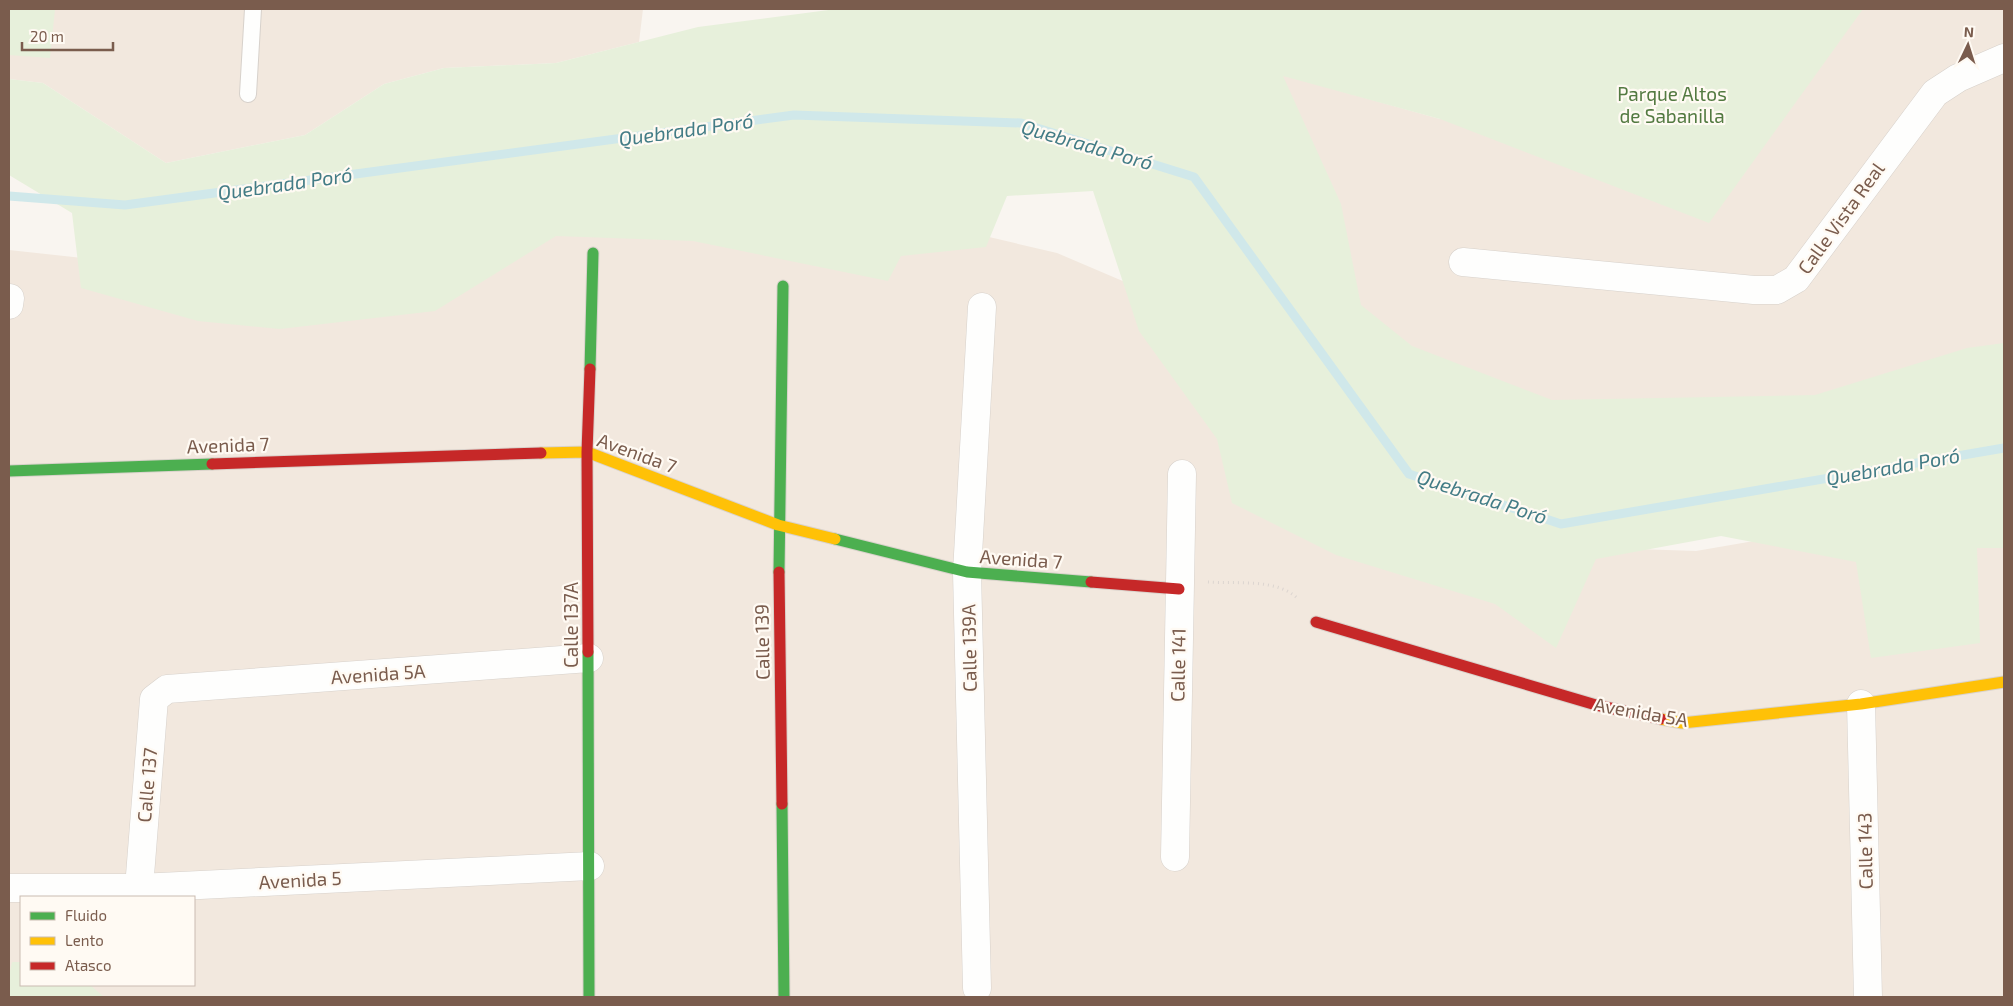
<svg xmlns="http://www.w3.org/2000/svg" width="2013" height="1006" viewBox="0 0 2013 1006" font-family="'Exo 2',sans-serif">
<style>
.residential{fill:#f2e8de;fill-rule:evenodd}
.green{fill:#e7f0db}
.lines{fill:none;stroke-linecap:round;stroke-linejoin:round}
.stream{stroke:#d0e8ea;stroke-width:9}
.lane-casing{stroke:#d7d1cb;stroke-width:18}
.street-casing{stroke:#d7d1cb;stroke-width:29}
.fast-casing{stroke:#d9d2cb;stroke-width:13}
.slow-casing{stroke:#d9d2cb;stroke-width:13}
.jam-casing{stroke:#d9d2cb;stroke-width:13}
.path{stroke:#dcd5d0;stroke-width:3;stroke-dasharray:1 4;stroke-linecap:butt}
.lane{stroke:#fefefd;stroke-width:16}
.street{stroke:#fefefd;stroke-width:28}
.fast{stroke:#4caf50;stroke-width:11}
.slow{stroke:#ffc107;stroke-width:11}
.jam{stroke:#c62828;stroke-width:11}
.labels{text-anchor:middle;stroke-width:4.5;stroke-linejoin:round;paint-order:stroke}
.park-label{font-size:19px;fill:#537a41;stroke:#fffaf3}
.street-label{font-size:19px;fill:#7a5c4d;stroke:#fffaf3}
.water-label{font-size:20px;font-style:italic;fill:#437c86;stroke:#fffaf3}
</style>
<rect width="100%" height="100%" fill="#f9f5f0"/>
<path class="residential" d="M9,9h634l-4,33 -83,21 -112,5 -60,16 -79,51 -139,28 -123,-80 -34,-4z
M1501,9h503v392l-568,18 -151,-179 -2,-165 157,44z
M733,214l179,5 145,34 129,55 332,237 178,6 308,-53v499h-1995v-747l184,20zM21,897h173v88h-173z"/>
<path class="green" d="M9,9h46l-5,49 -41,-3z
M836,9h1027l-154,214 -269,-104 -157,-43 58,128 20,101 51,41 140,54 263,-5 152,-47 37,-5v205h-27l3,95 -109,15 -15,-96 -135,-26 -125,23 -40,89 -61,-44 -159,-49 -104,-52 -15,-64 -78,-108 -46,-140 -86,5 -21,51 -85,9 -13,25 -195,-40 -137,-5 -121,75 -155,18 -82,-8 -117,-33 -9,-75 -63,-38v-96l34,4 123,80 139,-28 79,-51 60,-16 112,-5 142,-36z
M12,962h9v23h69l14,12h-95v-21z"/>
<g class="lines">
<path class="stream" d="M9,196l116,9 669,-90 227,8 173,54 215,297 152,50 443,-76"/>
<defs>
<path id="lane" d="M248,94l5,-85"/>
<path id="street" d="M1463,262l291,28h23l19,-11 139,-186 23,-15 46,-20
M9,305l1,-7
M1861,704l7,293
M1175,857l7,-383
M9,888h130l451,-22
M139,888l15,-189 13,-10 422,-31
M977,988l-10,-416 15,-265"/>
<path id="fast" d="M590,369l3,-116
M9,471l203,-7
M835,539l132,33 124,10
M779,572l4,-286
M588,652l1,345
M782,804l2,193"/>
<path id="slow" d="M541,453l46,-1 191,73 57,14
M1661,719l21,4 179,-19 143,-22"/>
<path id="jam" d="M212,464l329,-11
M779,572l3,232
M1091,582l88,7
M1316,622l280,83 65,14
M588,652l-1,-200 3,-83"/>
</defs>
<use href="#lane" class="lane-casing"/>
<use href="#street" class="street-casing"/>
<use href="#fast" class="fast-casing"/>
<use href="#slow" class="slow-casing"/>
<use href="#jam" class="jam-casing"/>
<path class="path" d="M1208,582c27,2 70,-4 90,17"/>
<use href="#lane" class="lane"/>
<use href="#street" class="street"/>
<use href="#fast" class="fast"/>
<use href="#slow" class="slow"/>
<use href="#jam" class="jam"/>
</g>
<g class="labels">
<g class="park-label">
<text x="1672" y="101">Parque Altos<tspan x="1672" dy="22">de Sabanilla</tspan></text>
</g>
<g class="street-label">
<text transform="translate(1841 218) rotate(-54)" y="7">Calle Vista Real</text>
<text transform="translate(228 445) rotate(-2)" y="7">Avenida 7</text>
<text transform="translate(637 453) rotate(20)" y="7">Avenida 7</text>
<text transform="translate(1021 559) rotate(4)" y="7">Avenida 7</text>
<text transform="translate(571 625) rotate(-90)" y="7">Calle 137A</text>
<text transform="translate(762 642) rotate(-91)" y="7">Calle 139</text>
<text transform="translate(969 648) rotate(-91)" y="7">Calle 139A</text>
<text transform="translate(1178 665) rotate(-89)" y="7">Calle 141</text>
<text transform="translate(378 674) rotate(-4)" y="7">Avenida 5A</text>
<text transform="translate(1641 712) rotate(10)" y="7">Avenida 5A</text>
<text transform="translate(147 785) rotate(-85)" y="7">Calle 137</text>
<text transform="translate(1865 851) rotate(-91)" y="7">Calle 143</text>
<text transform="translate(300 880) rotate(-3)" y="7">Avenida 5</text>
</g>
<g class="water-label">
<text transform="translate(686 130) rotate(-8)" y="7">Quebrada Poró</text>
<text transform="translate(1087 145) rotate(16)" y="7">Quebrada Poró</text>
<text transform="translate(285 184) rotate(-8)" y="7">Quebrada Poró</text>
<text transform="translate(1893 467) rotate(-10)" y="7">Quebrada Poró</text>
<text transform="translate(1482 497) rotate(18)" y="7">Quebrada Poró</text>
</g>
</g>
<rect width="2013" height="1006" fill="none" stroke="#7a5c4d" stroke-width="20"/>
<rect x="20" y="896" width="175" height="90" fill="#fffaf3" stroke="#cabbb1"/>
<rect x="30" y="912" width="25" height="8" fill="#4caf50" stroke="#cabbb1"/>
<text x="65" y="921" font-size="15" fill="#7a5c4d">Fluido</text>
<rect x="30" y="937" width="25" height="8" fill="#ffc107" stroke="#cabbb1"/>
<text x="65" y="946" font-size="15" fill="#7a5c4d">Lento</text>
<rect x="30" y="962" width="25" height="8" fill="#c62828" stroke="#cabbb1"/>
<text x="65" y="971" font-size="15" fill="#7a5c4d">Atasco</text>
<g transform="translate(1968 45) rotate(4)" stroke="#fffaf3" stroke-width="4" paint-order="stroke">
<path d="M0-4L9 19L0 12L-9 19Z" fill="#7a5c4d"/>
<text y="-8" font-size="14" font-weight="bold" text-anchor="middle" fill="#7a5c4d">N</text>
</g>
<path d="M22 42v8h91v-8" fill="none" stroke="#7a5c4d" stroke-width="2.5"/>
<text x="30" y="42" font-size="15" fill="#7a5c4d" stroke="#fffaf3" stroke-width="4" paint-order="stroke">20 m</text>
</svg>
